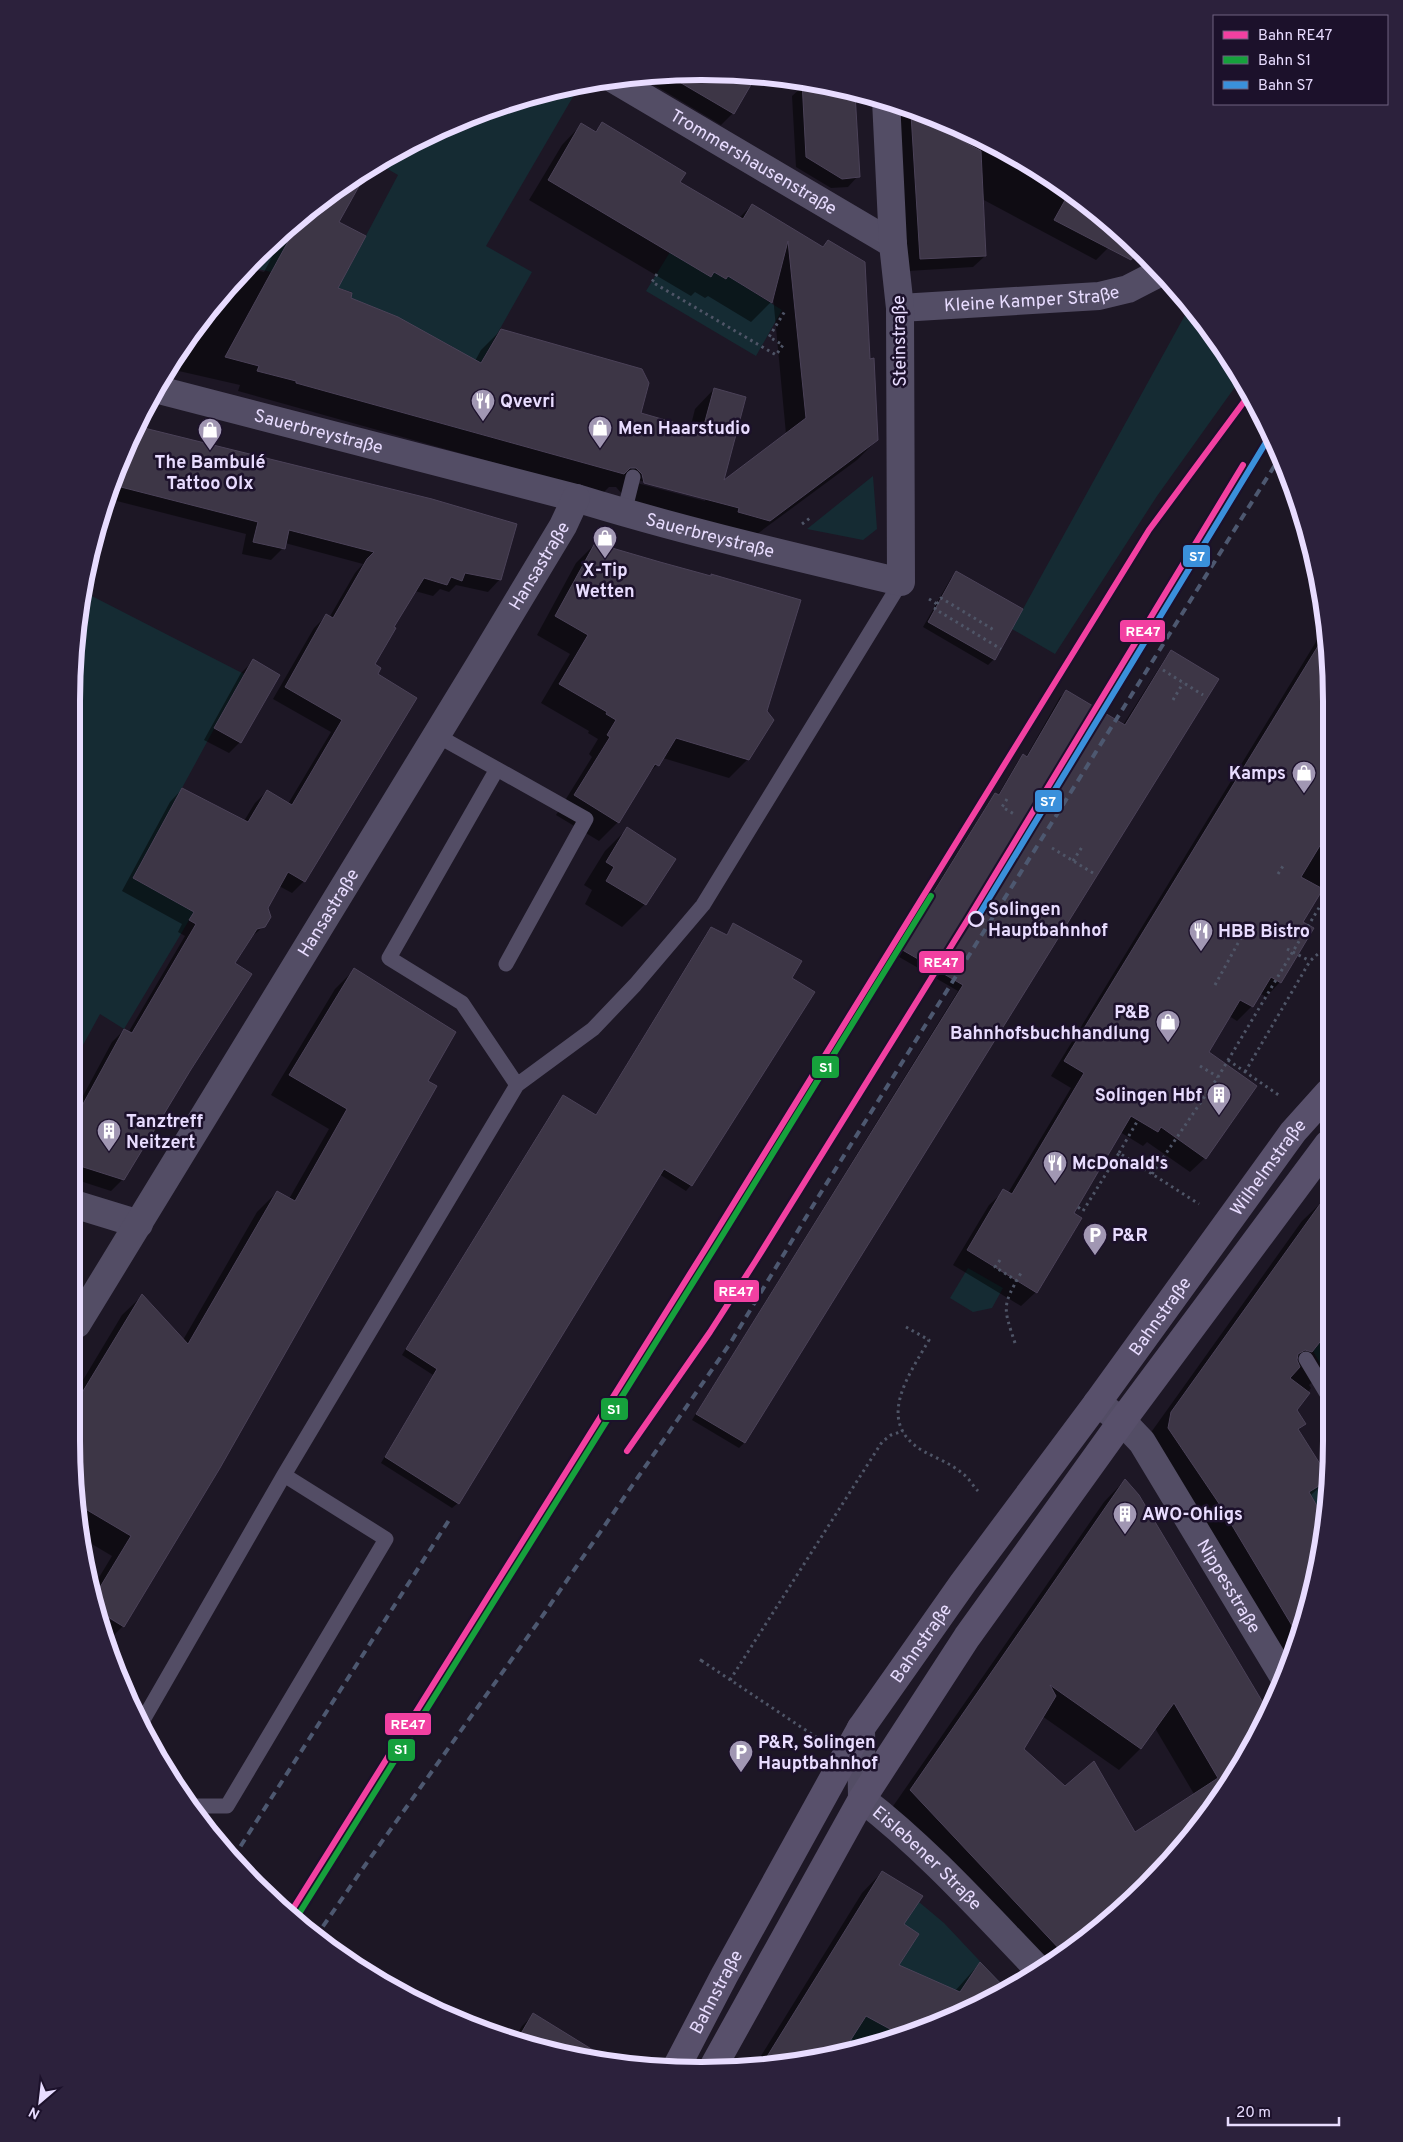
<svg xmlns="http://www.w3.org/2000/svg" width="1403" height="2142" viewBox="0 0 1403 2142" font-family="Overpass,sans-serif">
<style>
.green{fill:#152b33}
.shadow{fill:#0007;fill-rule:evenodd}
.building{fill:#3d3646;stroke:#4b4258;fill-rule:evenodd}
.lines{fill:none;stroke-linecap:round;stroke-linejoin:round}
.path{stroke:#4f5567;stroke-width:3;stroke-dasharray:2.5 4;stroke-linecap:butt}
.lane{stroke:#534d65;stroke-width:15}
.street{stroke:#534d65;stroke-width:28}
.secondary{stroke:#58506b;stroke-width:28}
.rail{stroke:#4d5870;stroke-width:4;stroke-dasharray:8 6;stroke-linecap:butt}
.rail-1-casing{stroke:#1c112b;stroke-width:10}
.rail-2-casing{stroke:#1c112b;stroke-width:10}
.rail-3-casing{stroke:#1c112b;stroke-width:10}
.rail-1{stroke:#f240a1;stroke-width:6}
.rail-2{stroke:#16a13c;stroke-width:6}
.rail-3{stroke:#3a90db;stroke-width:6}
.stop-dot{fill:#1c112b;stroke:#e8dcff;stroke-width:2.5}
.labels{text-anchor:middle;stroke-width:5;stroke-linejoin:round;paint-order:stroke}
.street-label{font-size:18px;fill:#e8dcff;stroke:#1c112b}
.poi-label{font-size:18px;font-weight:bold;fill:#e8dcff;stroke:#1c112b;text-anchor:start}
.stop-label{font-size:18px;font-weight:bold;fill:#e8dcff;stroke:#1c112b;text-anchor:start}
.rim{fill:none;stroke:#e8dcff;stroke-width:6}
.line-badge{stroke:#1c112b;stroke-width:2}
.badge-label{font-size:14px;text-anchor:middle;font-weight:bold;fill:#fff}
</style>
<rect width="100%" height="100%" fill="#1d1725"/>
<path class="green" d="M563,89l11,6 -88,151 46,26 -49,87 -20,71 -12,-4 14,-54 -12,-25 -21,-11 -41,74 -10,-4 22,-86 -23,-10 -31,-4 3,-14 -30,-9 -74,-16 24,-23 11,-4 5,-8 62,34 48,-91 -19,-11 43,-28 116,-43z
M670,252l41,25 3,-5 12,7 2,-3 54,34 -26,46 -110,-65z
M1190,306l12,12 38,62 -83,116 -102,158 -43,-25z
M873,476l4,53 -14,11 -56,-11z
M84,592l160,82 -111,204 61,34 -70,117 -24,-15 -23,42v-437z
M968,1268l35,20 -11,20 -19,4 -23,-14z
M1327,1333v43l-14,-25z
M1327,1481l-1,41 -9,31 -10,-64z
M882,1871l41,25 -4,6 25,21 63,67 -27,16 -115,43 -102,14z"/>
<path class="shadow" d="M660,73l95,3 -22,37 -12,12 -82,-49z
M803,86l55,90 -10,11 -17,1 -35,-21 -4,-71z
M898,103l118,53 101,71 -9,21 -12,12 -114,-61 3,57 -12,11 -65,4z
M603,124l76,59 60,35 13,-13 70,42 6,-6 41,119 8,80 -20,20 -108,80 -125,-37 -2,-9 -6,-7h-7l-6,6 -365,-102 2,-6 -70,-16 57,-83 20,-18 17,4 22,-41 32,-29 48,-30 -28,51 -2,65 13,11 126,62 6,-11 20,-20 138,83 51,16 5,-20 19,-20 7,94 65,-49 -13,-138 -3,7 -19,19 -43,-26 -3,2 -10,-6 -4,4 -162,-96 33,-55 19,-20 13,7zM638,480l67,18v3l-68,-18z
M119,460l381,119 -12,13 -32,-7 -7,7 -9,-3 -7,7 -18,-5 -22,36 -19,38 -70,216 -12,12 -13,-7 -12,22 -3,18 -15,13 -16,25 -44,106 -66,109 -12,12 -34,-11v-73l35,-65 12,-12 4,3 57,-97 -7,-4 4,-8 -60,-33 48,-89 12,-13 62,32 11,-18 12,-12 21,13 43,-72 -58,-33 41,-71 12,-12 3,2 26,-45 8,-9 -78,-21 -2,5 -12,12 -29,-6 4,-20 -137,-35z
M595,544l153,215 -19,19 -66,-20 -18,20 -27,44 -19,19 -43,-26 36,-58 -3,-3 9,-15 -10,-6 1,-2 -48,-28 29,-49 -33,-19 39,-72z
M957,573l37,86 -6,6 -65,-38 28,-49z
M1325,627l5,34 -1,214 -27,47 -22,60 -14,15 -6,-4 -8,13 -15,15 -8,-5 -22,36 48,34 -50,72 -15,14 -43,-30 -4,4 -23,-14 -47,81 -37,79 -15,14 -68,-41 36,-60 15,-14 4,2 63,-105 -20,-12z
M1171,652l46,28 -473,763 -5,5 -47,-28 266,-429 -64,-37 96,-154 6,-6 2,1 20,-34 5,-5 3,1 34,-60 6,-5 57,33 43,-68z
M253,661l-13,81 -11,11 -25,-13 37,-67z
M627,829l47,30 -29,45 -23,23 -37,-23 7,-14 -8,-5 21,-34z
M734,925l56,54 -99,206 -5,6 -27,-17 -201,329 -6,5 -71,-45 52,-88 -31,-20 156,-253 5,-5 32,19 111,-182 5,-6 14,8z
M354,970l72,112 -303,544 -18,18 -8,-32 23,13v-3l-23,-14 -5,-19 20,-33 -32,-19 -3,-14v-133l45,-75 20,-19 41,44 74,-128 20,-20 12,7 40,-70 -58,-34 64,-106z
M1328,1196l-1,197 -8,-17 -10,9 2,3 -15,22 8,14 -7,7 30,49 -17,16 16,27 -41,154 -138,-239 155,-217z
M1125,1480l142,232 -41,78 -50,66 -125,109 -162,-153 215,-310zM1042,1716l77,54 21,-21 15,-21 39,66 -60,39 -69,-46 -43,-38z
M882,1872l20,52 -5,41 58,26 25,-28 26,28 -26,15 -112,42 -18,-10 -8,14 -86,12 106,-171z
M533,2015l74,47 -28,-3 -66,-18 9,-15z"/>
<path class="building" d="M664,73l56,2 36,1 -22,38z
M802,81l53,12 5,84 -18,2 -36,-22z
M911,114l70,37 5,105 -66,3z
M602,122l84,51 -6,9 63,37 9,-15 71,43 5,-7 37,22 5,97 4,-1 4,82 -108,81 -32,-9 1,-4 -95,-25 -2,-9 -6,-6h-6l-6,6 -328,-91v-2l-39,-10 2,-5 -34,-9 77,-141 16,-14 50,-32 -29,52 27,14 -28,52 14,5 -1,5 47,19 83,46 20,-34 141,40 7,14 -8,30 59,17 2,-5h2l10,-37 32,9 -22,83 82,-62 -18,-177 -16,62 -44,-27 -2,3 -12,-7 -3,5 -163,-97 33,-57 15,9z
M1069,193l48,34 21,23 -7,10 -77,-40z
M136,426l296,73 85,25 -16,56 -36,-7 -3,8 -11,-4 -4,8 -23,-7 -30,49 2,1 -21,36 6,4 -3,6 39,24 -112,184 -17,-10 -20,36 3,9 -6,10 -8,2 -22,34 17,11 -62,97 -66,109 -47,-15v-50l47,-86 8,4 64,-109 -7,-4 5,-8 -61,-34 49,-90 66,34 19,-32 25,15 50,-85 -57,-33 41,-73 7,4 34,-59 7,-7 -85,-22 -4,19 -32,-7 5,-20 -145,-37 6,-25z
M595,543l65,19 51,14v-2l90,26 -34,111 7,9 -25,40 -73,-22 -17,28 -4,-2 -36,59 -45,-28 36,-58 -3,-2 9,-15 -10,-6 1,-2 -48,-28 29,-49 -33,-19z
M956,571l67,38 -28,51 -67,-38z
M1326,633l4,28v168l-29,48 22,12 -20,33 11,6 -33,55 -10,-6 -18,30 -13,-7 -31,52 48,34 -51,73 -45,-32 -3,5 -27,-16 -57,97 8,5 -45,75 -70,-43 36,-61 9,5 72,-121 -20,-12z
M1171,650l48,29 -474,764 -49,-29 267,-429 -64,-37 96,-155 4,2 24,-41 4,3 39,-67 59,35z
M253,659l27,16 -39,68 -27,-15z
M627,827l49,32 -30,46 -40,-24 8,-14 -8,-5z
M733,923l69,38 -10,17 23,14 -123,194 -28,-17 -205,335 -74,-47 52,-88 -31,-20 157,-254 33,20 115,-188 16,8z
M354,968l102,64 -28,49 9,5 -217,382 -96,159 -27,-17 -3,-13 37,-61 -54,-32v-103l65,-107 46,50 89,-153 18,10 52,-92 -58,-34z
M1328,1193l-1,140 -15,19 -7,-2 -7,4 -1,6 3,7 -10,11 20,15 -13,17 9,14 -8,5 29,46v6l-18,11 17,30 -29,112 -79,-132 -50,-74 3,-16z
M1125,1479l14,16 129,216 -42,79 -50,66 -112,98 -154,-164zM1050,1685l91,64 33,-46 44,75 -83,54 -41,-71 -29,25 -41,-37 32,-53z
M882,1871l41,25 -19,28 15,10 -20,31 61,27 20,-30 27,28 -27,16 -79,29 -35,-19 -23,36 -80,11z
M533,2013l73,45 -2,3 -25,-2 -63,-17z"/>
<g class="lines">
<path class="path" d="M543,92l3,1 1,-2
M657,274l-5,8 124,73 7,-10 -14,-8 16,-26
M802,524l8,-6
M929,599l8,5 -2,5 66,40
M937,604l4,-6 53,32
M1163,670l40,25
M1173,700l10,-17
M1007,799l-5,8 12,7
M1052,848l41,25
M1073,861l9,-14
M1278,874l5,-8
M1329,876l-6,-4 6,-11
M1287,949l23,12
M1215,985l33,-60 -7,-3
M1228,1060l52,36
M1200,1066l18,11
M1245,1072l65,-111 19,-17
M1119,1153l19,-33
M1152,1174l66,-97 111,-186
M1078,1207l5,4 36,-58 80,51
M1000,1260l-5,7 22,14
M906,1327l23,13c-20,35 -55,82 -6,111 13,7 29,13 40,23 6,4 10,12 15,17
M1015,1343c-12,-36 -13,-37 6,-70
M702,1661l-3,-2 120,80
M730,1680l152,-238 9,-7 12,-4"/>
<path class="lane" d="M624,513l9,-36
M436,735l61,34 -108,189 73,45 55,82
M497,769l89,50 -80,145
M1306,1359l21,35
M143,1720l141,-245 233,-390 76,-56 42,-44 68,-80 198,-323
M190,1806h37l159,-267 -102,-64"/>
<g class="street">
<path id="s1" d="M615,80l278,164"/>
<path id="s2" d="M900,308l199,-12 29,-7 31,-16"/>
<path id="s3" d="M155,389l421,109c107,33 216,58 325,84l-1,-274 -7,-64 -7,-144"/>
<path d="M77,1205l62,19"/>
<path id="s4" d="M77,1324l403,-660 83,-138 13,-28"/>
<path id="s5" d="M1097,1403l25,18 20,21 143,237"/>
<path id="s6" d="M861,1728l1,71c65,50 121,113 178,172"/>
</g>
<g class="secondary">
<path id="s7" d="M676,2068l48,-92 137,-248 102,-145 134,-180 196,-271 35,-39"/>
<path d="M712,2069l150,-270 105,-162 155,-216 206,-277"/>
</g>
<path class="rail" d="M233,1858l218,-341
M315,1938l46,-67 178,-250 192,-279 89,-148 460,-737"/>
<defs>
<path id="rail-1" d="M627,1451l83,-119 45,-70 213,-343 275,-454
M289,1915l419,-670 441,-715 100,-135"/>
<path id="rail-2" d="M295,1920l419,-671 217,-353"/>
<path id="rail-3" d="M974,923l297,-489"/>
</defs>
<use href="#rail-1" class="rail-1-casing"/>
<use href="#rail-2" class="rail-2-casing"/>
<use href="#rail-3" class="rail-3-casing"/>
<use href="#rail-1" class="rail-1"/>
<use href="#rail-2" class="rail-2"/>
<use href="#rail-3" class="rail-3"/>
</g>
<defs>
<symbol id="restaurant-pin" viewBox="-11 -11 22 30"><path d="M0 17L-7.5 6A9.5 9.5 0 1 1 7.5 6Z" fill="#a197b3" stroke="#1c112b"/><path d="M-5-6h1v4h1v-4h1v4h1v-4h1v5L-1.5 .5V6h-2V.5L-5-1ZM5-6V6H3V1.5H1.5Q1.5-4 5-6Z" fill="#fff"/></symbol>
<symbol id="shop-pin" viewBox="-11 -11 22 30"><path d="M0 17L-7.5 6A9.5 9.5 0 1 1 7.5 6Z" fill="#a197b3" stroke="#1c112b"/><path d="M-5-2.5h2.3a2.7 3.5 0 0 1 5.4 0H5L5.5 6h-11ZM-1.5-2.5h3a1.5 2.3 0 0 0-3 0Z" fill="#fff"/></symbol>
<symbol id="building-pin" viewBox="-11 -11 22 30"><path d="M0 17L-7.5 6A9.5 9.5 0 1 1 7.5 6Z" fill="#a197b3" stroke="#1c112b"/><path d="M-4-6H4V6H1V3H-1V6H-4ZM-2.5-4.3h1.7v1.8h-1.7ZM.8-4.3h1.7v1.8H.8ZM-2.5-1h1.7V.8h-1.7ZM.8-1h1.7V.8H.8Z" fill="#fff"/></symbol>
<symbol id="parking-pin" viewBox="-11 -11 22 30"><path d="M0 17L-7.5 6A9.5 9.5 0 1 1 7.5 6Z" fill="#a197b3" stroke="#1c112b"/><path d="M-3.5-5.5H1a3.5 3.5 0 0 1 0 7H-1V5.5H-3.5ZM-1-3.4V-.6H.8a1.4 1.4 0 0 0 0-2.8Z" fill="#fff"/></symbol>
</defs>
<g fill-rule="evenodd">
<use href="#restaurant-pin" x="469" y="387" width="28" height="38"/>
<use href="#shop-pin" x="586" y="414" width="28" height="38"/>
<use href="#shop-pin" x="196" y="416" width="28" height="38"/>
<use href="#shop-pin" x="591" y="524" width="28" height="38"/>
<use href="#shop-pin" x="1290" y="759" width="28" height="38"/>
<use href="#restaurant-pin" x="1187" y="917" width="28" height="38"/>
<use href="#shop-pin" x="1154" y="1008" width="28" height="38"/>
<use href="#building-pin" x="1205" y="1081" width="28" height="38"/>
<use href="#building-pin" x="95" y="1117" width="28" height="38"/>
<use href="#restaurant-pin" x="1041" y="1149" width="28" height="38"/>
<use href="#parking-pin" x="1081" y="1221" width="28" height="38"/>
<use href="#building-pin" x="1111" y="1500" width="28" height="38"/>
<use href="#parking-pin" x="727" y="1738" width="28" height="38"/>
</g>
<circle class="stop-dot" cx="976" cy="919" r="7"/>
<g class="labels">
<g class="street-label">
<text dy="6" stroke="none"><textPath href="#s1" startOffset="161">Trommershausenstraße</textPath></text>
<text dy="6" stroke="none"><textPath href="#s2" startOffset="132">Kleine Kamper Straße</textPath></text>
<text transform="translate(899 341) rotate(-91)" y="6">Steinstraße</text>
<text dy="6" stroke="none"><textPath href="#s3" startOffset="169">Sauerbreystraße</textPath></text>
<text dy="6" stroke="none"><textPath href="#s3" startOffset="574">Sauerbreystraße</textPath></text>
<text dy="6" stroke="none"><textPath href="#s4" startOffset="888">Hansastraße</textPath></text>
<text dy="6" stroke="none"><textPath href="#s4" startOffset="482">Hansastraße</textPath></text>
<text dy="6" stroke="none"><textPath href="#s7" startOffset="1080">Wilhelmstraße</textPath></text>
<text dy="6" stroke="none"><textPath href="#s7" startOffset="896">Bahnstraße</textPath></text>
<text dy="6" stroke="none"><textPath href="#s5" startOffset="228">Nippesstraße</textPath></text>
<text dy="6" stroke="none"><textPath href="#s7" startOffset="491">Bahnstraße</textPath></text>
<text dy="6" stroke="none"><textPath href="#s6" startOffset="159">Eislebener Straße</textPath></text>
<text dy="6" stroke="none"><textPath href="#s7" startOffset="86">Bahnstraße</textPath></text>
</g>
<g class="poi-label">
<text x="500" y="407">Qvevri</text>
<text x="618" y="434">Men Haarstudio</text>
<text x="210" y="468" text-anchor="middle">The Bambulé<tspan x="210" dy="21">Tattoo Olx</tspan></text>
<text x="605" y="576" text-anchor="middle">X-Tip<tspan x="605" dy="21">Wetten</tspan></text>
<text x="1286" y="779" text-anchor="end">Kamps</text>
<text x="1218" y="937">HBB Bistro</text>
<text x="1150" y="1018" text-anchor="end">P&amp;B<tspan x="1150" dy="21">Bahnhofsbuchhandlung</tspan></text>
<text x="1202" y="1101" text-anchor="end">Solingen Hbf</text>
<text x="126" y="1127">Tanztreff<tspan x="126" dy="21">Neitzert</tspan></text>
<text x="1072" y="1169">McDonald's</text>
<text x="1112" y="1241">P&amp;R</text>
<text x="1142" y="1520">AWO-Ohligs</text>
<text x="758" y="1748">P&amp;R, Solingen<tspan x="758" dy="21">Hauptbahnhof</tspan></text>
</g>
<g class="stop-label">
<text x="988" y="915">Solingen<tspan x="988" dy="21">Hauptbahnhof</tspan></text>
</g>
</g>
<path d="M0 0H1403V2142H0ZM701 80H702A621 621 0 0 1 1323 701V1441A621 621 0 0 1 702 2062H701A621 621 0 0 1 80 1441V701A621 621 0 0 1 701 80Z" fill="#2c213c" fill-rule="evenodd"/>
<path class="rim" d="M701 80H702A621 621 0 0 1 1323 701V1441A621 621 0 0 1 702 2062H701A621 621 0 0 1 80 1441V701A621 621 0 0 1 701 80Z"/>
<g class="line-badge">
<rect x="1182" y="544" width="29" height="24" rx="5" fill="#3a90db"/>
<rect x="1119" y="619" width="47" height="24" rx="5" fill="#f240a1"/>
<rect x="1034" y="789" width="29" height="24" rx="5" fill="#3a90db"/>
<rect x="918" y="950" width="47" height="24" rx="5" fill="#f240a1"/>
<rect x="811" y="1055" width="29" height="24" rx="5" fill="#16a13c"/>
<rect x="713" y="1279" width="47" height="24" rx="5" fill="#f240a1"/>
<rect x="600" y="1397" width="29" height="24" rx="5" fill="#16a13c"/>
<rect x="384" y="1712" width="48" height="24" rx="5" fill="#f240a1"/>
<rect x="387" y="1738" width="29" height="24" rx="5" fill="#16a13c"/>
</g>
<g class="badge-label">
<text x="1197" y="561">S7</text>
<text x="1143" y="636">RE47</text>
<text x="1048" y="806">S7</text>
<text x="941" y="967">RE47</text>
<text x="826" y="1072">S1</text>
<text x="736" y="1296">RE47</text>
<text x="614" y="1414">S1</text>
<text x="408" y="1729">RE47</text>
<text x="401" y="1754">S1</text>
</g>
<rect x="1213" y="15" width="175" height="90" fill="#1c112b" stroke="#6e6280"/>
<rect x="1223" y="31" width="25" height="8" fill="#f240a1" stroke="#6e6280"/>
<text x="1258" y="40" font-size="15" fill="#e8dcff">Bahn RE47</text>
<rect x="1223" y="56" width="25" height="8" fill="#16a13c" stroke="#6e6280"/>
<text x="1258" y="65" font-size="15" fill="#e8dcff">Bahn S1</text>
<rect x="1223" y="81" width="25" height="8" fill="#3a90db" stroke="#6e6280"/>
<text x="1258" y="90" font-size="15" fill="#e8dcff">Bahn S7</text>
<g transform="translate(40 2102) rotate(208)" stroke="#1c112b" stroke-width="4" paint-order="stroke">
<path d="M0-4L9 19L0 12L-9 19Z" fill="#e8dcff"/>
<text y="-8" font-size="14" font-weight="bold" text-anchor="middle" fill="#e8dcff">N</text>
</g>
<path d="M1228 2117v8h111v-8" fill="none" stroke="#e8dcff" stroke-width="2.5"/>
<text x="1236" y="2117" font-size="15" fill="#e8dcff" stroke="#1c112b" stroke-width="4" paint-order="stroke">20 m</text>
</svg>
